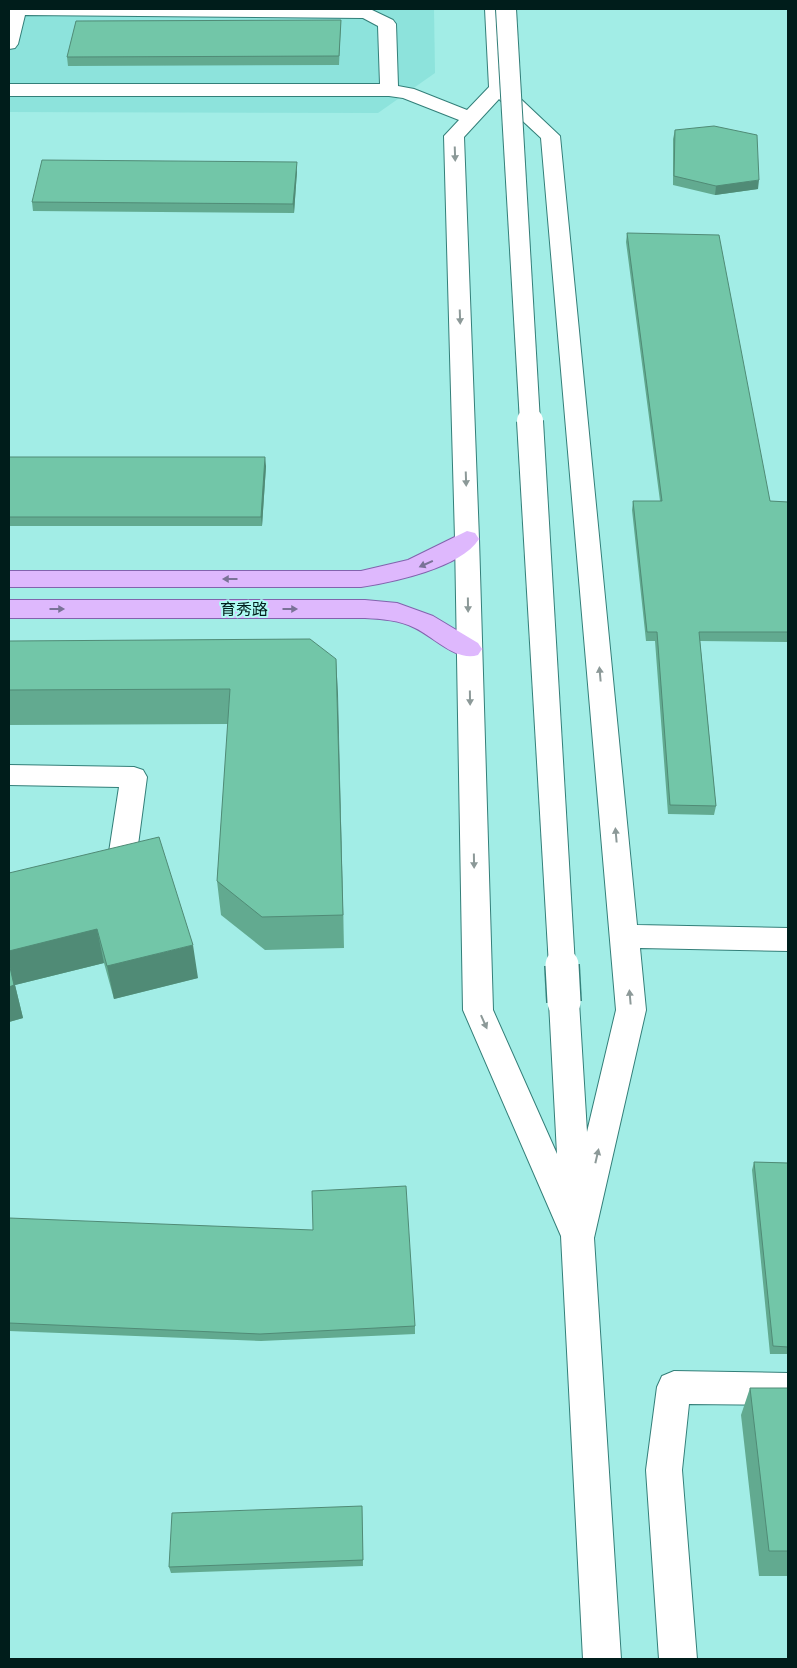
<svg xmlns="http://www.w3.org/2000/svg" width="797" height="1668" viewBox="0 0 797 1668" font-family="'IBM Plex Sans','Noto Sans SC',sans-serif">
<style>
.built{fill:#8de3dc}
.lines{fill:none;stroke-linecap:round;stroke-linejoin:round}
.minor-casing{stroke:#337f79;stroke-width:2}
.major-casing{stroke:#8263ad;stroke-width:2}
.minor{fill:#fff;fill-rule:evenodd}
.major{fill:#deb8fd;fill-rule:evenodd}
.minor-bridge-far2-casing{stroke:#337f79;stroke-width:22;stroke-linecap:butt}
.minor-bridge-far1-casing{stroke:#337f79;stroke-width:28;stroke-linecap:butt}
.minor-bridge-casing{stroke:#337f79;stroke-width:36;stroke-linecap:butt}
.minor-bridge-far2{stroke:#fff;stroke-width:20}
.minor-bridge-far1{stroke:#fff;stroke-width:26}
.minor-bridge{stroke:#fff;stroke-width:33}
.wall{fill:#62aa90}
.shaded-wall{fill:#508b76}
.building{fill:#72c6a8;stroke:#508b76}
.oneway{fill:#8c9998}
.oneway2{fill:#7a7297}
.labels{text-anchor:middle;stroke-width:4;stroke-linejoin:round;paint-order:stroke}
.street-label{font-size:16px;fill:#001d1b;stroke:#affbf4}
</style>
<rect width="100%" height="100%" fill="#a2ede6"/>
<path class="built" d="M9,9h425l1,64 -57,40 -369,-1z"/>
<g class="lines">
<defs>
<path id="minor" d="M9,9h361l23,11 3,4 2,62 16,3 53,21 22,-23 -4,-78h18l4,77 53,50 77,789 151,3v23l-148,-3 6,62 -52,228 27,421h-38l-22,-423 -98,-226 -8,-471 -11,-403 15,-16 -56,-22 -14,-2h-380v-12h371l-2,-58 -15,-8 -338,-3 -7,29 -3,4 -6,1zM499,99l42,39 75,872 -29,122 -8,-130 -5,-9 -10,-3 -10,3 -5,9 8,152 -64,-144 -14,-471 -15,-402z
M9,765l125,2 9,3 4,7 -11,83 -4,8 -31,8 -10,-3 -4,-8 4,-8 18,-5 10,-65 -110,-2z
M674,1371l114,2v32l-99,-1 -7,66 15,189h-38l-13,-189 11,-83 5,-11z"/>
<path id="major" d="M467,531l8,2 4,6c-18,29 -86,43 -118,48h-352v-16h352l47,-11z
M9,600h356l32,3 36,13 45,27 4,6 -4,6c-22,7 -44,-18 -63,-27 -16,-8 -33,-9 -50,-10h-356z"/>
</defs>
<use href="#minor" class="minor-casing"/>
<use href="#major" class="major-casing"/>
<use href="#minor" class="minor"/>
<use href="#major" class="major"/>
<defs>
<path id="minor-bridge-far2" d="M506,9l24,413"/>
<path id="minor-bridge-far1" d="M530,421l32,545"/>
<path id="minor-bridge" d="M562,965l2,37"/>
</defs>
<use href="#minor-bridge-far2" class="minor-bridge-far2-casing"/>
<use href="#minor-bridge-far1" class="minor-bridge-far1-casing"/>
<use href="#minor-bridge" class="minor-bridge-casing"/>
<use href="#minor-bridge-far2" class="minor-bridge-far2"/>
<use href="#minor-bridge-far1" class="minor-bridge-far1"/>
<use href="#minor-bridge" class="minor-bridge"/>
</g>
<path class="wall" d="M341,20l-2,45 -271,1 -1,-9z
M675,130l83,59 -43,6 -42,-10v-46z
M297,171l-3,42 -261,-2 -1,-9z
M627,233l143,268 18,1v140l-88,-1 16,165 -2,9 -46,-1 -13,-173h-9l-14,-131 1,-9h27l-34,-259z
M9,457l257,9 -4,60h-253z
M9,641l327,18 8,289 -79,2 -44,-35 -4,-34 11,-157 -219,1z
M9,873l189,105 -84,21 -10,-36 -89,22 8,33 -14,4z
M754,1162l34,1v191h-18l-18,-184z
M9,1218l406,108v8l-154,7 -252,-10z
M750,1388h38v188h-29l-18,-161z
M362,1506l1,60 -192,7 -2,-6z"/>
<path class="shaded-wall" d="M297,162v9l-3,42 -1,-9z
M759,180l-1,9 -43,6 1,-9z
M265,457l1,9 -4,60 -1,-9z
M336,659l2,35 6,254 -1,-33z
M97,929l7,34 -89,22 8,33 -14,4v-71z
M193,945l5,33 -84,21 -7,-33z"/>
<path class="building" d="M341,20l-2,36 -272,1 9,-36z
M714,126l43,9 2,45 -43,6 -42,-10 1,-46z
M42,160l255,2 -4,42 -261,-2z
M627,233l92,2 51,266 18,1v130h-89l17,174 -46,-1 -13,-173h-10l-14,-131h29z
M9,457h256l-4,60h-252z
M310,639l26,20 7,256 -81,2 -45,-36 13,-192 -221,1v-49z
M159,837l34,108 -86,21 -10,-37 -88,22v-78z
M9,963l5,22 -5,2z
M754,1162l34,1v184l-15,-1z
M406,1186l9,140 -155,8 -251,-11v-105l304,12 -1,-39z
M750,1388h38v163h-19z
M362,1506l1,54 -194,7 3,-54z"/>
<defs><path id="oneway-solid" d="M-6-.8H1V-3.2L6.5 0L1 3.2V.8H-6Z" transform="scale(1.25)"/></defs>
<g class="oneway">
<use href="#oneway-solid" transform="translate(455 154) rotate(88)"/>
<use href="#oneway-solid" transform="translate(460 317) rotate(88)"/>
<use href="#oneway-solid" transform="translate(466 479) rotate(88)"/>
<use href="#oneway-solid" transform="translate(468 605) rotate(89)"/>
<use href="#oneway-solid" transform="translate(600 674) rotate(-95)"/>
<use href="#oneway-solid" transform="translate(470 698) rotate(89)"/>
<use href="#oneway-solid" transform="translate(616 835) rotate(-95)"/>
<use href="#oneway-solid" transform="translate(474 861) rotate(89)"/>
<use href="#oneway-solid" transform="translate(630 997) rotate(-95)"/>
<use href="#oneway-solid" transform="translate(484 1022) rotate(66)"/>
<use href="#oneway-solid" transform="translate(597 1156) rotate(-77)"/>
</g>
<g class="oneway2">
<use href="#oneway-solid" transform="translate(426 564) rotate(156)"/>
<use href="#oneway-solid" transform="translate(230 579) rotate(-180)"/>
<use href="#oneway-solid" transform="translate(57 609)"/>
<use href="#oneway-solid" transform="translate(290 609)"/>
</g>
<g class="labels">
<g class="street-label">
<text x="244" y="615">育秀路</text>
</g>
</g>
<rect width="797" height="1668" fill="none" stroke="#001d1b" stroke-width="20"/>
</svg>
